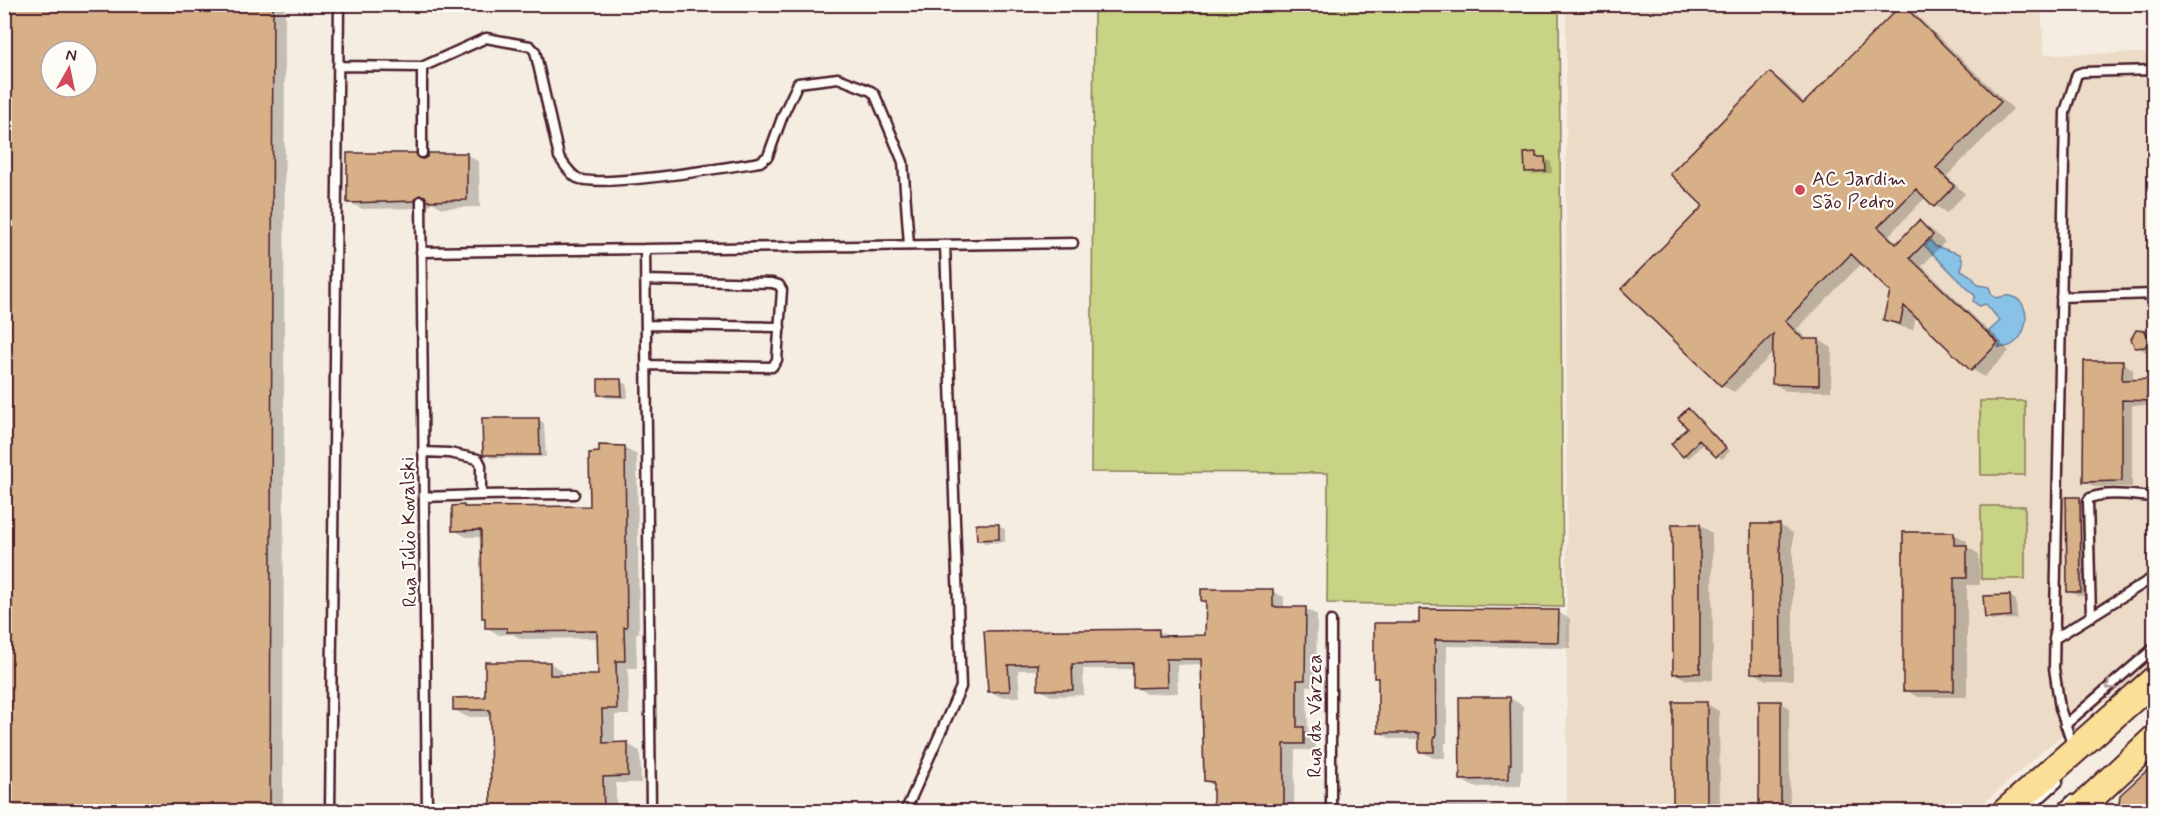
<svg xmlns="http://www.w3.org/2000/svg" width="2159" height="816" viewBox="0 0 2159 816" font-family="Mynerve,sans-serif">
<style>
.built{fill:#ecdbc6}
.green{fill:#c8d386;stroke:#897958;stroke-width:1.5}
.water{fill:#88c3e7;stroke:#6f819c;stroke-width:1.5}
.shadow{fill:#0003;fill-rule:evenodd}
.building{fill:#d7b088;stroke:#4a1f2b;stroke-width:1.5;fill-rule:evenodd}
.lines{fill:none;stroke-linecap:round;stroke-linejoin:round}
.lane-casing{stroke:#4a1f2b;stroke-width:13}
.primary-casing{stroke:#4a1f2b;stroke-width:30}
.lane{stroke:#fdfcf7;stroke-width:8}
.primary{stroke:#fadf96;stroke-width:26}
.oneway{stroke:#ac999b}
.poi-dot{fill:#d1495b;stroke:#fdfcf7;stroke-width:2}
.labels{text-anchor:middle;stroke-width:4.5;stroke-linejoin:round;paint-order:stroke}
.poi-label{font-size:20px;fill:#4a1f2b;stroke:#fdfcf7;text-anchor:start}
.street-label{font-size:20px;fill:#4a1f2b;stroke:#fdfcf7}
</style>
<rect width="100%" height="100%" fill="#f5ede1"/>
<filter id="ink" filterUnits="userSpaceOnUse"><feTurbulence type="fractalNoise" baseFrequency=".0167" numOctaves="2"/><feDisplacementMap in="SourceGraphic" scale="12" xChannelSelector="R" yChannelSelector="G"/><feConvolveMatrix kernelMatrix="1 2 1 2 8 2 1 2 1" color-interpolation-filters="sRGB"/></filter>
<g filter="url(#ink)">
<path class="built" d="M1566,5h475l3,49 110,-1v609l-108,86 -71,63h-408z"/>
<path class="green" d="M1094,5h465l4,602 -236,-4 1,-130 -237,-1z
M1980,401h45v74h-44z
M1981,506h44v73h-44z"/>
<path class="water" d="M1930,240l5,6 25,8 3,8 -2,8 10,6 7,9 11,2 3,8 4,3c4,-1 10,-3 14,-2 28,6 16,56 -12,51l3,-4 -12,-12 11,-10 -14,-17 -7,2 -6,-5 2,-5 -50,-50z"/>
<path class="shadow" d="M4,4h281l-2,808h-279zM51,51h36v36h-36z
M1902,6l12,7 99,96 -66,67 18,18 -18,19 -13,-8 -8,-8 -37,38 9,9 21,-22 13,8 13,12 -23,24 87,85 -25,26 -12,-8 -56,-54 -3,15 -15,-4 -13,-7 7,-28 -30,-28 -65,66 11,11h11l13,8 -1,43h-45l-12,-8v-31l-40,40 -12,-7 -17,-179 65,-132 13,7 22,23z
M415,154l10,6 41,-6 13,8 1,45 -38,1 -10,-6 -5,6 -65,1 -13,-7z
M1535,154l16,8 1,11 -20,1 -6,-3z
M2136,332l18,1v20h-6l-11,-6z
M2123,363l10,6v12h21v25l-22,-1v82h-37l-11,-6z
M621,381l6,3 1,14h-22l-6,-4z
M1688,410l42,41 -8,8 -18,-16 -15,15 -5,-3 5,-27z
M538,419l6,4 2,34 -55,1 -6,-4z
M624,448l13,7 2,178h-3l1,35h-9l1,47h-14v29h12l13,7 1,32h-25v29h-123l-1,-95h-25l-12,-7 32,-11 63,-36 12,8v5h38l-1,-38 -78,1 -8,-5 -14,1 -13,-8 -4,-90h-16l-12,-7 13,-21 125,-2z
M2080,498l9,6 1,92h-12l-10,-5z
M1700,525l12,8 1,147h-26l-13,-7z
M1753,525h27l13,8v147h-27l-13,-8z
M999,526l6,3v13l-20,1 -6,-4z
M1954,534l13,7v6l12,7 1,31h-13v112h-49l-13,-7z
M1272,591l12,6v12h22l11,6 -1,71h-9l1,45 7,4v15h-20l-1,62h-80v-26l-8,-5 -3,-117 -26,1 1,28 -32,1 -11,-7 -1,-18h-51l1,26 -33,1 -11,-6 -1,-20h-21l2,27h-19l-12,-6 -4,-58 173,-2 12,6h37v-35l-4,-2z
M2010,596l6,4 1,19 -25,1 -6,-3z
M1558,612l12,7v29l-123,-2v97h-2v15h-12l-12,-7 -1,-12h-29l-12,-7 1,-52 -4,-3 45,-52z
M1510,698l13,8v65h-2v15l-47,1 -13,-7z
M1780,702l9,6 1,104h-30z
M1707,704l12,7 1,101h-46z
M2154,766v46h-32l-1,-16z
M1361,802l46,3 10,7h-56z
M1447,805l111,2 8,5h-120z"/>
<path class="building" d="M4,4h269l-3,808h-266zM51,51h36v36h-36z
M1902,4l99,98 -65,66 18,18 -20,21 -18,-18 -38,38 18,17 23,-24 14,15 -23,23 88,85 -27,28 -67,-65 -4,18 -17,-4 7,-28 -39,-38 -66,67 18,18h16v46l-47,-1 1,-50 -52,52 -100,-97 82,-83 -33,-32 100,-102 33,32z
M1536,152v5h9l1,14 -21,1 -1,-19z
M347,153h69l2,5 5,1 4,-2 1,-4h39v47l-40,1 -2,-5 -5,-1 -4,2 -1,4 -68,2z
M2136,330l9,1 4,9 -4,7 -10,1 -4,-9z
M2084,361h39l-1,19 32,-1v22l-32,-1v81l-39,1z
M598,379h23l1,17 -24,-1z
M1688,408l38,40 -10,9 -17,-17 -16,17 -12,-13 16,-16 -9,-10z
M482,418h57l1,37h-57z
M599,445l26,1 2,181h-3l1,34h-9l1,48h-15l1,34 25,-1v34l-25,1 1,35h-113l-1,-102h-37v-12l32,-1v-35h65v13h48l-1,-44 -90,1v-4h-22v-10h-3l-1,-88 -29,1v-25l12,-1v2l126,-1 -1,-53 10,-1z
M2066,497h14l1,95h-14z
M976,524h23v15l-22,1z
M1672,524h28v149l-27,1z
M1751,524h29l1,150 -30,-1z
M1903,532h51v13h13v33h-13v113h-51z
M1201,589h72v18h33l-1,73h-8v47h7v17h-20v68h-71v-30l-9,-1 -3,-122h-35l1,28 -34,1v-25l-61,1 1,26h-35v-26l-30,1 2,26 -22,1 -4,-61 175,-2v7l46,-1 1,-34h-5z
M2010,595l1,21 -26,2 -2,-22z
M1419,609l140,1 -1,32 -123,-2 1,97h-2v15h-15v-19h-41v-55h-4v-55h45z
M1459,697h51l1,67h-2v15l-49,1z
M1759,701h22v111h-22z
M1673,702h34v110h-34z
M2154,764v48h-36l2,-17z"/>
<g class="lines">
<defs>
<path id="lane" d="M338,66l84,1v86
M422,67l64,-29 44,8 5,5 24,106c5,7 10,16 18,21 22,11 152,-11 183,-16l8,-6 15,-41 15,-32 40,-5 33,13 4,4 28,67 6,83
M421,201l6,611
M645,249l6,561
M421,252l652,-9
M645,280l127,3 7,2 3,5 -5,70 -5,7 -126,-2
M2061,297l93,-3
M646,325l134,2
M423,452l26,1 29,6 3,6v30l-57,2
M481,495l93,-1
M2091,617l-3,-116 2,-3c19,-7 44,-2 64,-1
M2054,639l100,-62
M2065,725l89,-77
M2073,747l-13,-39 -6,-40 11,-556 12,-38 6,-2 71,-2
M330,812l9,-808
M905,812l56,-125 -16,-442
M1331,812v-191
M2025,812l33,-30
M2059,812l13,-12"/>
<path id="primary" d="M2005,812l149,-132
M2076,812l78,-73"/>
</defs>
<use href="#lane" class="lane-casing"/>
<use href="#primary" class="primary-casing"/>
<use href="#lane" class="lane"/>
<use href="#primary" class="primary"/>
</g>
<defs><path id="oneway-chevron" d="M-2-3.5L2.5 0L-2 3.5" fill="none" stroke-width="1.6" stroke-linecap="round" stroke-linejoin="round" transform="scale(1.5)"/></defs>
<use class="oneway" href="#oneway-chevron" transform="translate(2110 686) rotate(140)"/>
</g>
<circle class="poi-dot" cx="1800" cy="190" r="6"/>
<g class="labels">
<g class="poi-label">
<text x="1812" y="185">AC Jardim<tspan x="1812" dy="23">São Pedro</tspan></text>
</g>
<g class="street-label">
<text transform="translate(408 532) rotate(-91)" y="7">Rua Júlio Kovalski</text>
<text transform="translate(1314 716) rotate(-90)" y="7">Rua da Várzea</text>
</g>
</g>
<rect width="2159" height="816" fill="none" stroke="#fdfcf7" stroke-width="24"/>
<rect x="12" y="12" width="2135" height="792" fill="none" stroke="#4a1f2b" stroke-width="2" filter="url(#ink)"/>
<g transform="translate(69 69) rotate(9)"><circle r="28" fill="#fdfcf7" stroke="#b5a4a5" stroke-width="1.5"/>
<path d="M0-4.5L10 22L0 15L-10 22Z" fill="#d1495b"/>
<text y="-9" font-size="16" font-weight="bold" text-anchor="middle" fill="#4a1f2b">N</text>
</g>
</svg>
